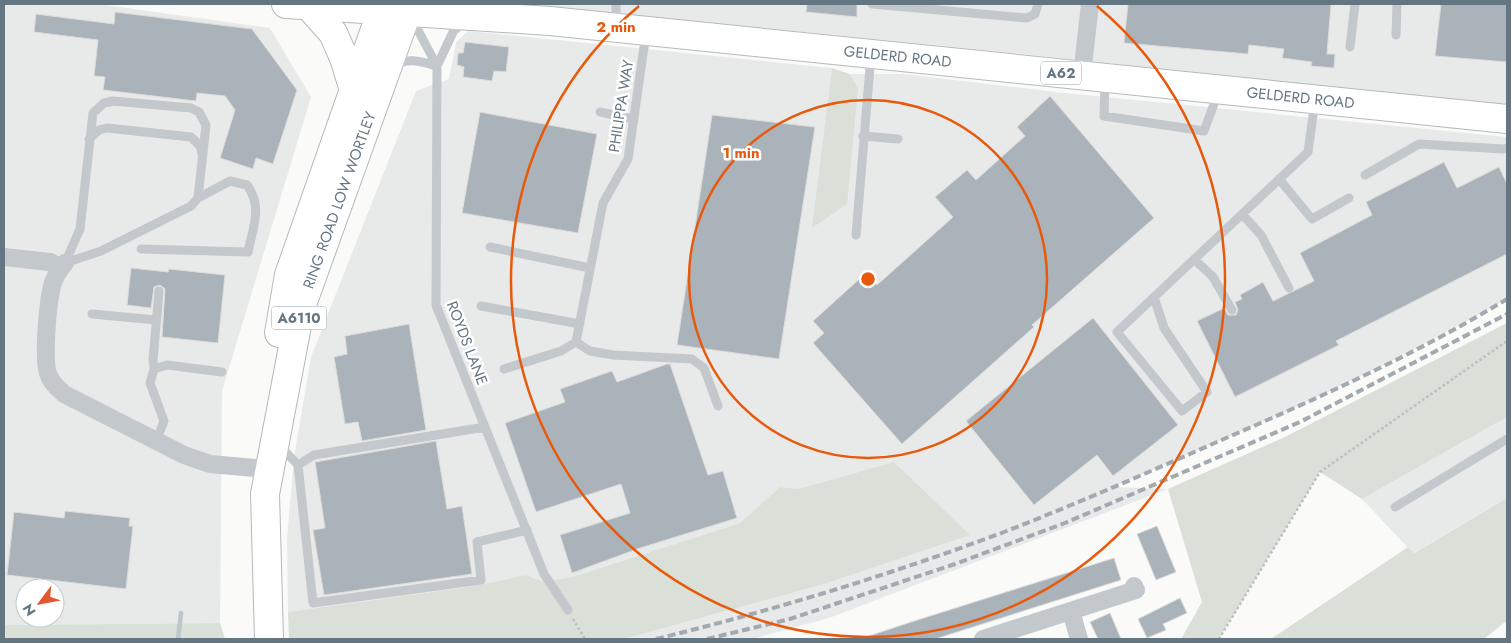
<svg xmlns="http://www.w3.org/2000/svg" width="1511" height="643" viewBox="0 0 1511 643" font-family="Jost,sans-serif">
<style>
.built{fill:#e8e9e9;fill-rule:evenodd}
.green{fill:#dadfd7}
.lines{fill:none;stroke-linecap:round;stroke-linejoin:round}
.stream{stroke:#bbc7cb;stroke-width:4.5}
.building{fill:#aab3b9;stroke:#dcdcda}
.primary-casing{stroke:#b5babe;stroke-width:30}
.trunk-casing{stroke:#b4b9bd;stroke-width:30}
.path{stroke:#bbbfc2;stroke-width:2.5;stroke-dasharray:2.5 2.5;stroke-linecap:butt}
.service{stroke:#c3c8cc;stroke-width:9}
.minor{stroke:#c3c8cc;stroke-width:18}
.primary{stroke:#fff;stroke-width:28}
.trunk{stroke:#fff;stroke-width:28}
.rail{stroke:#a2aab0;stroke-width:4;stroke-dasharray:8 4;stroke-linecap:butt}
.ring{fill:none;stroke:#e8590c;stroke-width:2.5}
.labels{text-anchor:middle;stroke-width:5;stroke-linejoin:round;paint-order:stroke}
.shield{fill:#fff;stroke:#939fa8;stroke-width:1}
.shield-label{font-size:14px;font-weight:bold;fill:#657683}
.street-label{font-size:15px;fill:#657683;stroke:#fff}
.centre{fill:#e8590c;stroke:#fff;stroke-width:2.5}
.ring-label{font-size:15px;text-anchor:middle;font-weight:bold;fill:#e8590c;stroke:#fff;stroke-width:5;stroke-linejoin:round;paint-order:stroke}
</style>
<rect width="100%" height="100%" fill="#fafaf8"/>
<path class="built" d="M4,4h94l172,24 41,69 -89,294 -2,232 -216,2zM25,588h30v30h-30z
M527,4h980v102l-464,-50z
M468,31l364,37 -19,160 45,-140 -8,-14h53l162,19 442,44v162l-103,56 -109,53 -182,79 55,2 -339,129 -77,21h-128l197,-54 148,-50 -75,-73 -96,27 -18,-2 -40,36 -168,54 -29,5 -17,-7 -52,11 -186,26 -1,-73 7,-82 17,-100 105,-266 33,-12 7,-37z
M1507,417v81l-94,55 -51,-54z"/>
<path class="green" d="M832,68l18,6 8,14 -11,116 -35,24z
M1507,323v94l-145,82 -42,-27 -101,167h-38l21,-37 -34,-113 117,-52z
M894,462l76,73 -149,50 -197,54h-335l-1,-27 186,-26 52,-11 17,7 29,-5 168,-54 40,-36 18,2z
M1507,498v125l-2,-1 -21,17h-213l137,-92 6,6z
M220,623l5,16h-221v-14z"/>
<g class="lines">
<path class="stream" d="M178,639l3,-26"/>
</g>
<path class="building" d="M807,4h50v13l-51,-5z
M1128,4h203l-4,50h8l-1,14 -23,-2 1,-4 -30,-4 2,-9 -35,-4 -1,9 -124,-11z
M1441,4h66v58l-72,-6z
M115,12l137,17 45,61 -24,74 -17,-6 -3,11 -33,-11 15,-48 -10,-14 -28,-3 -1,8 -93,-11 2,-13 -11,-1 4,-36 -64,-8 2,-18 78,10z
M465,42l44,5 -3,25 -12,-1 -2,10 -29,-4 1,-10 -7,-2 1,-12h5z
M1050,96l104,122 -122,107 2,2 -132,117 -89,-101 11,-10 -11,-12 53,-48 11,12 76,-68 -18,-20 32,-27 9,10 49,-44 -8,-9z
M480,112l117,22 -19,99 -116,-20z
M712,115l103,12 -36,232 -102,-14z
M1444,162l13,26 42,-21 8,17v70l-171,87 3,4 -104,52 -38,-76 27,-13 4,7h8l2,-5 -3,-8 7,-3 -2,-4 23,-13 10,19 41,-20 -14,-28 72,-38 -6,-13z
M131,268l37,4 1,-3 56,6 -7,68 -56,-6 3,-48 -5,-4 -6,2 -3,21 -24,-3z
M1093,318l85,107 -65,51 -16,-21 -63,50 -68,-84z
M409,324l17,106 -64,11 -4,-19 -13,2 -11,-67 13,-3 -2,-18z
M667,364h3l38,111 15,-4 14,47 -97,30 -68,25 -12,-38 70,-22 -9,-29 -85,28 -31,-89 60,-21 -5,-13 52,-18 5,11z
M436,441l11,68 15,-3 10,68 -148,21 -11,-65 12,-2 -10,-66z
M65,511l65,7 -1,8h4l-7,63 -119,-14 7,-63 50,6z
M1157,526l19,46 -20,8 -19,-46z
M1114,558l7,22 -186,59h-69v-2l42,-14z
M1180,598l7,15 -24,11 3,6 -19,8 -9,-19z
M1110,613l11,26h-23l-8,-17z"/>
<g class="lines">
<defs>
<g id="primary">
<path id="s1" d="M286,4l264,17 957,98"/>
</g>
<g id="trunk">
<path d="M456,4l16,12"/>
<path d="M308,5l25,28 11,25 10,32"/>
<path d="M279,333l10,-58 95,-271"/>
<path id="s2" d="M269,639l-4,-145 35,-184 110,-306"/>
</g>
</defs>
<use href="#primary" class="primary-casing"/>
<use href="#trunk" class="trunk-casing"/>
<path class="path" d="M573,619l12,20
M1219,639l101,-167 187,-131"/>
<path class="service" d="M872,4l155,14 8,-4 3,-10
M411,17l26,49 -1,239 108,269 24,36
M616,26v-22
M1396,35l1,-31
M1350,47l5,-43
M394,67c12,-11 29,-5 43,-1l17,-36 10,-7
M1105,81l-1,35 100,15 10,-27 1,-12
M113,101l78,7 8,4 7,13 -8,73 -7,8 -90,45 -36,12 15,-34 13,-116 11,-10z
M600,112l34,7
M863,136l35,3
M89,139l10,-9 8,-2 84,9 9,9 2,7
M1365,175l54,-31 84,5 4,-1
M1279,179l33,40 37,-21
M1242,214l19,21 28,53
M856,235l15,-180
M490,247l100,21
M141,249l107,3c5,-25 15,-45 -1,-67l-17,-4 -32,17
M1194,259l19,18 19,33
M1154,297l10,31 43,64 -25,19 -65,-79 191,-180 7,-51
M481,306l99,18
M92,314l64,6
M576,342l14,9 23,4 79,4 12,9 14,38
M154,369l-1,-9 6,-69
M504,369l57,-18 15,-9 27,-139 25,-44 18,-126
M485,427l-171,28 -16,10 15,138 168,-23 -4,-38 50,-12
M156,442l8,-21 -14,-38 4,-14 13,-4 55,7
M281,447l17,18
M1395,507l112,-68"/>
<path class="minor" d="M1082,75l8,-71
M4,257l46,5 11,6
M65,263c-5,6 -10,12 -12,20 -5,16 -11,79 -4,93 3,8 10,13 15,18l120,61 26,9 45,4
M1071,611l8,28
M983,639l153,-49 -2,-4"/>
<use href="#primary" class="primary"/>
<use href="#trunk" class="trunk"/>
<path class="rail" d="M656,639c118,-29 234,-64 348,-107 72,-28 143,-59 213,-90 99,-43 198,-87 290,-143
M707,639l83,-20 165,-55 110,-41 235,-101 207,-108"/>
</g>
<g class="ring">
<circle cx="868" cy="279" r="179"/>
<path d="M1097 6A357 357 0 1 1 639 6"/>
</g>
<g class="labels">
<g class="shield">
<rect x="1041" y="61.5" width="40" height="23" rx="4"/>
<rect x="271.5" y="306.5" width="55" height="23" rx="4"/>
</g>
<g class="shield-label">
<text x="1061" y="78">A62</text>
<text x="299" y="323">A6110</text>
</g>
<g class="street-label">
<text dy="5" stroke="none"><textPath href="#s1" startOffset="614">GELDERD ROAD</textPath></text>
<text dy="5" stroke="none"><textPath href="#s1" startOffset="1019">GELDERD ROAD</textPath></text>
<text transform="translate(621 106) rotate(-81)" y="5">PHILIPPA WAY</text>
<text dy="5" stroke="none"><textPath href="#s2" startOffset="449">RING ROAD LOW WORTLEY</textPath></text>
<text transform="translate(467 343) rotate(69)" y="5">ROYDS LANE</text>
</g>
</g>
<circle cx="868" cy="279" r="8" class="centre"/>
<g class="ring-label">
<text x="616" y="32">2 min</text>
<text x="741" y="158">1 min</text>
</g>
<rect width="1511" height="643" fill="none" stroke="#657683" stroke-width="10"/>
<g transform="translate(40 603) rotate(238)"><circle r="24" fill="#ffffff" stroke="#c1c8cd"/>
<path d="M0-4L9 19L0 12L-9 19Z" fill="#e4572e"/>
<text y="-8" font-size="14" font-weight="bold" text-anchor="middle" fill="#657683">N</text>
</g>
</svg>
